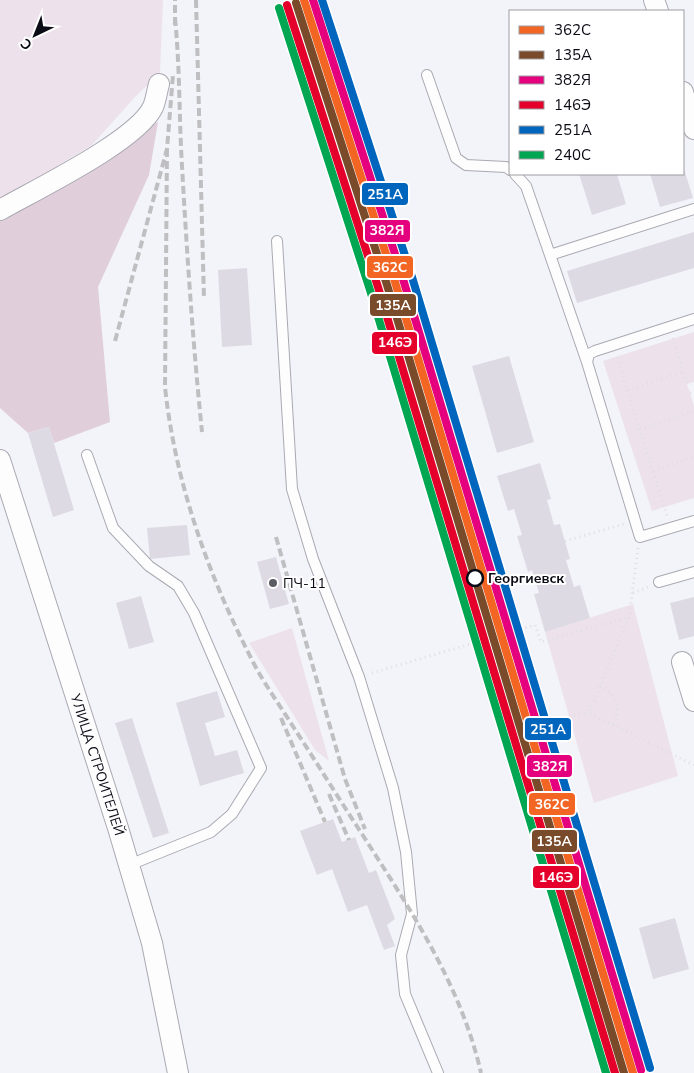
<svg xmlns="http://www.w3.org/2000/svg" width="694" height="1073" viewBox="0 0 694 1073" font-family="'Nunito Sans',sans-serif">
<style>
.green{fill:#ede2eb}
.forest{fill:#e0cfdb}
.building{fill:#dedae3}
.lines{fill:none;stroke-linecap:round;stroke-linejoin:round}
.lane-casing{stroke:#aaa9b2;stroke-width:12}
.street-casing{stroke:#aaa9b2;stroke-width:22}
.path{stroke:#dfdfe1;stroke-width:3;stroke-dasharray:1 4;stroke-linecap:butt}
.lane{stroke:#fdfdfe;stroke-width:10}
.street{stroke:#fdfdfe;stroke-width:20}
.rail{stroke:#bfbfc1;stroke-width:4;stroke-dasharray:8 4;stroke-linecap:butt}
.rail-1-casing{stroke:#fff;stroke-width:11}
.rail-2-casing{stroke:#fff;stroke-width:11}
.rail-3-casing{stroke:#fff;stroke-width:11}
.rail-4-casing{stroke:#fff;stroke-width:11}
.rail-5-casing{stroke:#fff;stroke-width:11}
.rail-6-casing{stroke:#fff;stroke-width:11}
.rail-1{stroke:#f26522;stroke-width:8}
.rail-2{stroke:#7a4b2a;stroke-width:8}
.rail-3{stroke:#e5007d;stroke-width:8}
.rail-4{stroke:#e4002b;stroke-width:8}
.rail-5{stroke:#0065bd;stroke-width:8}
.rail-6{stroke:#00a651;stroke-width:8}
.stop-dot{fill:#fff;stroke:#0b0b15;stroke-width:2.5}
.poi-dot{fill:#5c5c65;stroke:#fff;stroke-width:2}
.labels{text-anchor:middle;stroke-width:4;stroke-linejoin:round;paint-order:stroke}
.stop-label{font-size:14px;font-weight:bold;fill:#0b0b15;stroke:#fff;text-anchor:start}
.poi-label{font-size:14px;fill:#0b0b15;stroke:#fff;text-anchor:start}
.street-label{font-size:14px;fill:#0b0b15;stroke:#fff}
.line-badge{stroke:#fff;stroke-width:2}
.badge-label{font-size:14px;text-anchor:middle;font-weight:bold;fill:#fff}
</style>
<rect width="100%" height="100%" fill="#f3f3fa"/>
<path class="green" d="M0,0h163l-3,73 -25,24 -43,48 -92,56z
M694,332v50l-7,2 7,22v92l-42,13 -49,-150z
M633,604l45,172 -84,27 -49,-171z
M292,628l37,133 -14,-11 -66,-107z"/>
<path class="forest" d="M158,122l-9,53 -51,112 12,135 -56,21 -5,-16 -21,6 -28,-25v-192z"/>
<path class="building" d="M683,166l10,32 -33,9 -10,-33h33z
M579,174h38l9,30 -34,11z
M694,232v36l-117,35 -10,-32z
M247,268l5,77 -30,2 -4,-77z
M509,356l25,86 -37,11 -25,-87z
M49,427l25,83 -21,7 -25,-84z
M540,463l11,36 -4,1 7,25 6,-1 10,35 -4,1 8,27 6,-2 10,33 -45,14 -11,-38 5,-1 -7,-23 -4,2 -11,-36 5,-1 -8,-26 -6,2 -11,-35z
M187,525l3,30 -40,4 -3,-31z
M276,557l13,47 -19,5 -13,-47z
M141,596l13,46 -25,7 -13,-46z
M694,597v39l-15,4 -9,-37z
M217,691l8,26 -20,6 10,33 22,-6 7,23 -44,13 -24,-83z
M132,718l37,115 -16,5 -38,-115z
M333,819l9,23 13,-5 14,36 7,-3 19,49 -8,6 8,21 -11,4 -17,-45 -19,7 -16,-43 -15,6 -17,-44z
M675,918l14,51 -36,10 -14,-51z"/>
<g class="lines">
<defs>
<path id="lane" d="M427,75l29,83 10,7 40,2 4,3
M515,174l11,12 24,69
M277,241l15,248 21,70 46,118 34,111 13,64 6,62 -11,41 4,39 33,79
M694,319l-99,32 -6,3 -2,8 53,175 54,-16
M587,362l-37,-107 144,-46
M87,455l26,73 36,38 29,20 16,27 67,155 -29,46 -21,18 -82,33
M659,582l35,-10"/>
<g id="street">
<path d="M654,0l4,11"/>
<path d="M683,92l11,37"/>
<path d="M0,210c35,-20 137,-69 153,-103 3,-7 4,-16 6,-23"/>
<path id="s1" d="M0,460l118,368 34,115 26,130"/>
<path d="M682,662l12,39"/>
</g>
</defs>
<use href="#lane" class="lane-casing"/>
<use href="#street" class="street-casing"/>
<path class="path" d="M673,338l10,33
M617,357l50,159
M628,390l55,-19 4,13
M690,393l4,-1
M640,429l54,-18
M653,471l41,-14
M565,541l59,-17
M638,548l-9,69 -40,96 105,52
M633,593l15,-6
M372,673l163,-48 6,17 88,-25
M600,686c15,7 23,24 13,39
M569,717l20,-4"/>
<use href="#lane" class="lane"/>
<use href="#street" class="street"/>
<path class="rail" d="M196,0l8,299
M175,18c5,50 4,99 7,148 5,89 11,178 20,266
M175,25v-25
M167,149l-2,238c10,94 42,185 85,269 12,25 29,48 44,72 23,35 45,71 68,106 48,75 99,151 119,239
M115,341l52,-192 6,-74
M276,537l69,242 20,50
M281,718l44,104
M329,794l20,46"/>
<defs>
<path id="rail-1" d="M304,0l91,282 238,791"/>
<path id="rail-2" d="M296,3l91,282 237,788"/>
<path id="rail-3" d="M313,0l90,279 238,791"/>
<path id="rail-4" d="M287,5l91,282 237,786"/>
<path id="rail-5" d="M322,0l90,277 238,791"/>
<path id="rail-6" d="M279,8l91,282 236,783"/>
</defs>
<use href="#rail-1" class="rail-1-casing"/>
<use href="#rail-2" class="rail-2-casing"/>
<use href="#rail-3" class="rail-3-casing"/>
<use href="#rail-4" class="rail-4-casing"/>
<use href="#rail-5" class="rail-5-casing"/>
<use href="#rail-6" class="rail-6-casing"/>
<use href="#rail-1" class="rail-1"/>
<use href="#rail-2" class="rail-2"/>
<use href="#rail-3" class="rail-3"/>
<use href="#rail-4" class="rail-4"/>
<use href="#rail-5" class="rail-5"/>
<use href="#rail-6" class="rail-6"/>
</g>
<circle class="stop-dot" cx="475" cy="578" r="8"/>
<circle class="poi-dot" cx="273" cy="583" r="5"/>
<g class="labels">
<g class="stop-label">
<text x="488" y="583">Георгиевск</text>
</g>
<g class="poi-label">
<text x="283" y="588">ПЧ-11</text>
</g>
<g class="street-label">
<text dy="5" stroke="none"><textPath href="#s1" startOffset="320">УЛИЦА СТРОИТЕЛЕЙ</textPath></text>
</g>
</g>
<g class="line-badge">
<rect x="361" y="182" width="48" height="24" rx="5" fill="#0065bd"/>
<rect x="364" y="219" width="47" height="24" rx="5" fill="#e5007d"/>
<rect x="366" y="255" width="48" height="24" rx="5" fill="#f26522"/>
<rect x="369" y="293" width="48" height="24" rx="5" fill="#7a4b2a"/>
<rect x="371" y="331" width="47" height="24" rx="5" fill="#e4002b"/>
<rect x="524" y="717" width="48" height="24" rx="5" fill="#0065bd"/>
<rect x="526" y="754" width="47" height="24" rx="5" fill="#e5007d"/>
<rect x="528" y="792" width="48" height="24" rx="5" fill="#f26522"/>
<rect x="531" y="829" width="47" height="24" rx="5" fill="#7a4b2a"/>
<rect x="532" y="865" width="48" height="24" rx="5" fill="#e4002b"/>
</g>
<g class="badge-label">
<text x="385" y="199">251А</text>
<text x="387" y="235">382Я</text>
<text x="390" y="272">362С</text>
<text x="393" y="310">135А</text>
<text x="395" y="347">146Э</text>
<text x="548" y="734">251А</text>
<text x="550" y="771">382Я</text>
<text x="552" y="809">362С</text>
<text x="554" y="846">135А</text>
<text x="556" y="882">146Э</text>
</g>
<rect x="509" y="10" width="175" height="165" fill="#ffffff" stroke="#9d9da1"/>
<rect x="519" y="26" width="25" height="8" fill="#f26522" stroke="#9d9da1"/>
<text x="554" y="35" font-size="15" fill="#0b0b15">362С</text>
<rect x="519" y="51" width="25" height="8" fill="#7a4b2a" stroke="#9d9da1"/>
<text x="554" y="60" font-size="15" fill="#0b0b15">135А</text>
<rect x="519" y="76" width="25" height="8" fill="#e5007d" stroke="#9d9da1"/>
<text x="554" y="85" font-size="15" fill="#0b0b15">382Я</text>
<rect x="519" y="101" width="25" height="8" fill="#e4002b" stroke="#9d9da1"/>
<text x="554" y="110" font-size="15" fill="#0b0b15">146Э</text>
<rect x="519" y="126" width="25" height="8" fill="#0065bd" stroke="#9d9da1"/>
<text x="554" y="135" font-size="15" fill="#0b0b15">251А</text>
<rect x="519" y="151" width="25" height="8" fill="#00a651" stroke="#9d9da1"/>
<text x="554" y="160" font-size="15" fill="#0b0b15">240С</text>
<g transform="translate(35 35) rotate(223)" stroke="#ffffff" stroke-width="4" paint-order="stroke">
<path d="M0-4L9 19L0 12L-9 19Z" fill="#0b0b15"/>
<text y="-8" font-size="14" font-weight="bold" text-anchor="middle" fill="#0b0b15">С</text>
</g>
</svg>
